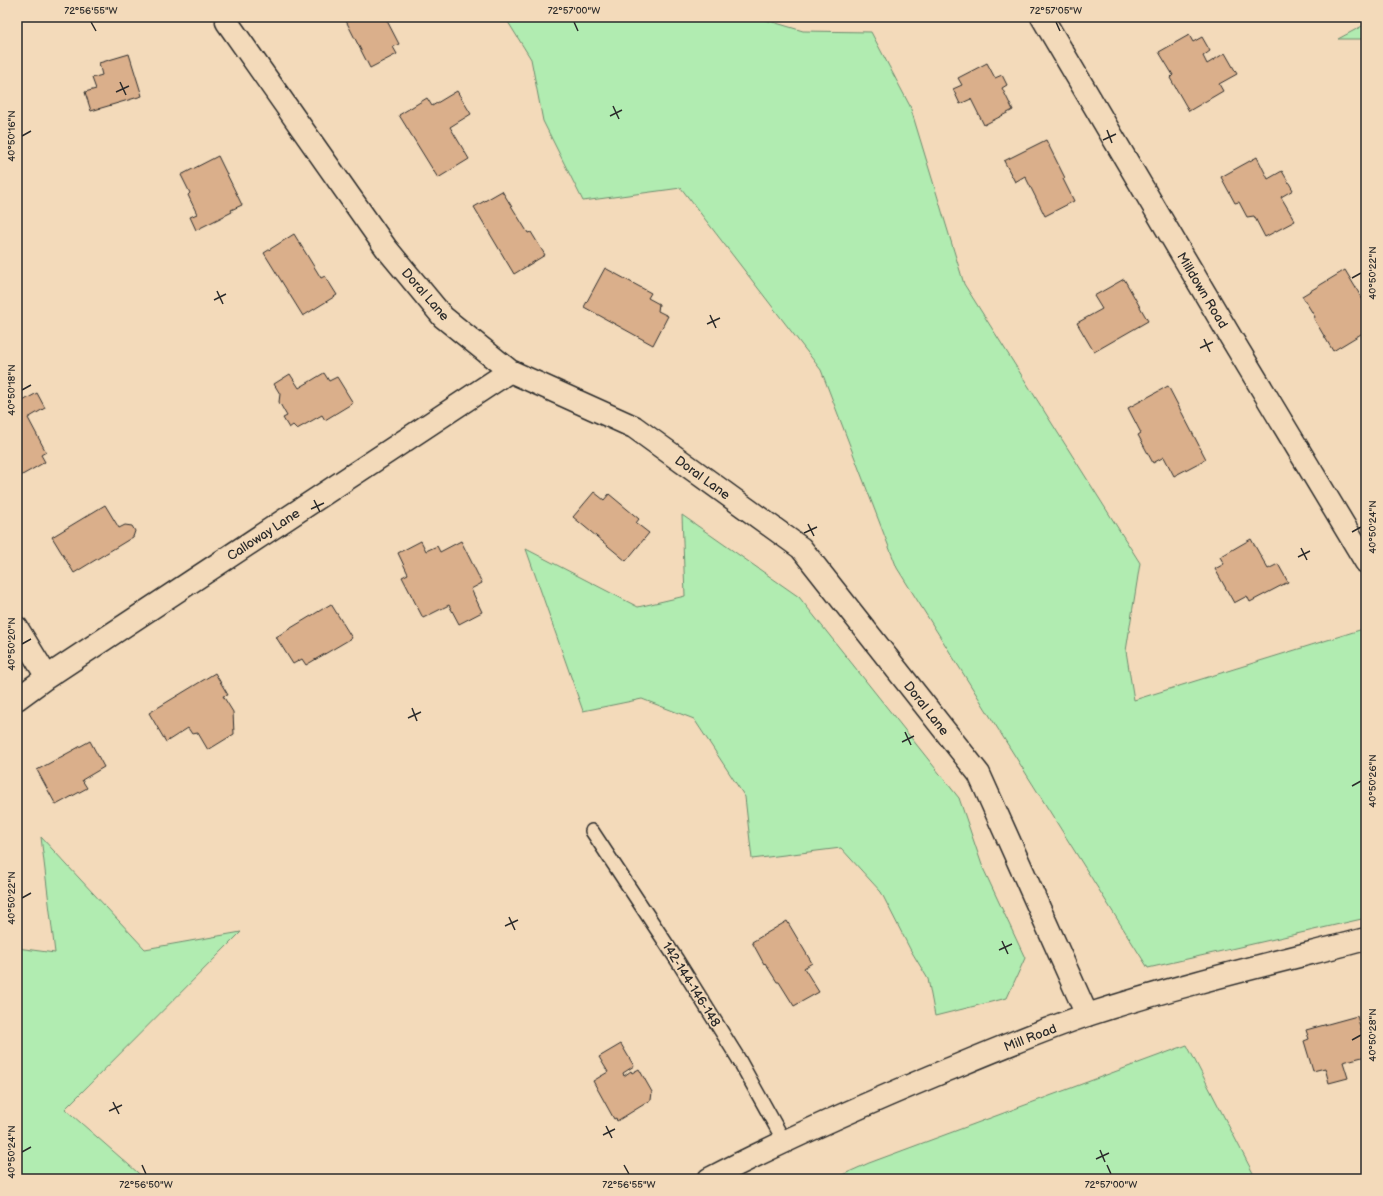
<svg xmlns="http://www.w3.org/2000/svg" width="1383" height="1196" viewBox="0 0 1383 1196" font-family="'Balsamiq Sans',sans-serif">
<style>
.green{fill:#b1ecb1;stroke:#6e8c6e}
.building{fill:#daaf8b;stroke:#2b2b2b}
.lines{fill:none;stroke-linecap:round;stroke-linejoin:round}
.lane-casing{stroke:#2b2b2b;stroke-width:16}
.street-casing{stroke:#2b2b2b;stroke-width:25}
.secondary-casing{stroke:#2b2b2b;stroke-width:25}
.lane{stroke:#f3daba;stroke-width:13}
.street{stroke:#f3daba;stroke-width:22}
.secondary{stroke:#f3daba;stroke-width:22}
.ticks{fill:none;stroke:#2b2b2b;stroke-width:1.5}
.labels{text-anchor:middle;stroke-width:3.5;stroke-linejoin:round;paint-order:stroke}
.street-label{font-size:13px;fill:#2b2b2b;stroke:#f3daba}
.neatline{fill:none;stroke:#2b2b2b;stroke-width:1.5}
.ticks-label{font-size:10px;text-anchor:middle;fill:#2b2b2b}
</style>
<rect width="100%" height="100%" fill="#f3daba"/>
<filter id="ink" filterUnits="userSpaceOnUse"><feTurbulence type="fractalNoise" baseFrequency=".025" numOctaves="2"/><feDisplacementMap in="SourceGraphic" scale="8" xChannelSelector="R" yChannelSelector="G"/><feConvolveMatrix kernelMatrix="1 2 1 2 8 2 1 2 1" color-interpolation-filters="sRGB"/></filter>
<g filter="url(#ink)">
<path class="green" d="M505,17h251l47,14 68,1 39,74 54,178 176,279 -14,88 8,49 229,-71 3,6v283l-218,50 -251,-400 -76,-198 -140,-182 -98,13 -40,-80 -12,-62z
M1366,24v15h-28z
M682,515l117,82 160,201 24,70 42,90 -18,40 -72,18 -7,-37 -18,-30 -29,-57 -40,-44 -89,11 -7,-62 -51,-78 -52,-20 -59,12 -57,-162 112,58 47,-11z
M41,837l104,112 96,-17 -176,177 80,70h-128v-231l38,5z
M1187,1045l69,134h-423l36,-16z"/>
<path class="building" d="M344,17h41l14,27 -6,3 4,7 -27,14z
M1189,35l4,7 9,-5 8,14 -7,5 4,8 18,-11 12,21 -18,10 4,7 -34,20 -19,-33 3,-3 -14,-23z
M129,54l13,42 -51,15 -6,-19 11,-3 -4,-11 10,-3 -3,-12z
M987,63l8,15 7,-3 5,10 -5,3 11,22 -29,15 -13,-26 -11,5 -7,-15 9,-4 -4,-7z
M457,91l14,23 -21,13 19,32 -31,19 -39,-63 28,-17 5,8z
M1046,140l19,38 -2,1 11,22 -29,15 -20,-40 -10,6 -11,-21z
M218,156l24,49 -11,5 1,2 -36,18 -6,-13 7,-3 -9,-19 2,-2 -9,-18z
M1257,157l11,22 14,-8 11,19 -12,7 14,24 -30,16 -11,-21 -7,1 -8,-15 -4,1 -14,-26z
M502,191l26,42 3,-1 14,23 -31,19 -40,-67z
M294,234l27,44 4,-2 12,19 -34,21 -39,-63z
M605,268l46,25 -3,5 11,6 -1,7 10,5 -15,29 -69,-38z
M1345,270l21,35v26l-33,20 -19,-32 1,-2 -13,-21z
M1124,279l24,42 -54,31 -17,-29 25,-14 -8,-13z
M324,373l5,8 8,-4 16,26 -28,17 -3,-5 -25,14 -4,-4 -4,3 -6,-10 4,-2 -8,-14 1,-8 -6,-10 16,-10 9,14z
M1168,386l38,73 -32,17 -10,-19 -11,6 -15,-28 3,-2 -13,-25z
M37,393l8,15 -17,10 18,34 -5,3 4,7 -28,16v-68l4,-2 -2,-5z
M594,492l10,8 5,-6 30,25 -3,4 13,10 -23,28 -53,-44z
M105,505l14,23 6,-3 7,1 3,5 -2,6 -59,36 -22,-36z
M1251,539l17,30 10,-5 10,18 -38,20 -3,-6 -13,7 -19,-34 9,-5 -4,-7z
M421,541l5,10 11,-5 3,6 21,-11 21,42 -11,6 11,23 -23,12 -10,-19 -26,13 -21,-41 6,-3 -10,-21z
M331,604l21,34 -46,27 -4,-6 -9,5 -17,-27z
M215,673l13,22 -5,1 10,16 1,22 -26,16 -10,-17 -6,1 -4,-6 -22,14 -17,-29z
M90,741l14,26 -22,13 5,8 -31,17 -19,-35z
M787,921l25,42 -8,5 15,24 -25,14 -15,-24h-2l-12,-19 -1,1 -12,-22z
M1357,1016l9,31v9l-23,6 5,16 -19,5 -4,-15 -12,3 -9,-30 5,-2 -3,-9z
M621,1044l13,22 -11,7 1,3 7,-5 1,2 7,-4 13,23 -1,8 -34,21 -1,-3 -2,1 -21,-38 15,-9 -9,-15z"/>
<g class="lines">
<defs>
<path id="lane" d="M592,831l85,129 61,98 46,83"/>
<path id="street" d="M1042,17l188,319 136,226
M227,22l159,226 57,69 67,54 124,56 167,121 178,226 108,241
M17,628l30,49
M17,699l30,-22 463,-306"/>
<path id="secondary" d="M709,1179c75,-39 152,-73 231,-106 48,-20 97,-41 147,-58 92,-30 186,-52 279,-76"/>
</defs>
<use href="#lane" class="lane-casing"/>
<use href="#street" class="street-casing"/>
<use href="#secondary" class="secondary-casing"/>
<use href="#lane" class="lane"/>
<use href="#street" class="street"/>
<use href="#secondary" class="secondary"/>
</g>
</g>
<path class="ticks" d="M91,22l5,9M574,22l4,9M1056,22l4,9M120,82l6,13M116,92l13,-6M613,106l6,13M610,116l12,-6M1107,130l5,13M22,136l9,-5M1103,140l13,-6M1352,278l9,-5M217,291l6,13M214,300l12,-6M710,315l6,13M707,324l13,-6M1204,339l6,13M1200,348l13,-6M22,390l9,-5M314,500l6,12M311,509l13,-6M808,524l6,12M1352,532l9,-5M804,533l13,-6M1301,548l6,12M1298,557l12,-6M22,644l9,-5M412,708l5,13M408,718l13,-6M905,732l6,13M902,742l12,-6M1352,786l9,-5M22,898l9,-5M509,917l6,13M505,926l13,-6M1002,941l6,13M999,950l13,-6M1352,1040l9,-5M113,1102l6,12M109,1111l13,-6M606,1126l6,12M603,1135l12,-6M1100,1150l5,12M22,1152l9,-5M1096,1159l13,-6M142,1165l4,9M624,1165l5,9M1107,1165l4,9"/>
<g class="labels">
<g class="street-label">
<text transform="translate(1203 290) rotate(59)" y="5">Milldown Road</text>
<text transform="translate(426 294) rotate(49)" y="5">Doral Lane</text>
<text transform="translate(703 477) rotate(36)" y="5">Doral Lane</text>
<text transform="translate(263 534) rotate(-33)" y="5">Calloway Lane</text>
<text transform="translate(927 708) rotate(52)" y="5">Doral Lane</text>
<text transform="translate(692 984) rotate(58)" y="5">142-144-146-148</text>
<text transform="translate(1030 1037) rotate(-21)" y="5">Mill Road</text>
</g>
</g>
<rect width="1383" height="1196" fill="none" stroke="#f3daba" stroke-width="44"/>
<rect x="22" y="22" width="1339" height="1152" class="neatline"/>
<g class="ticks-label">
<text x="91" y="14">72°56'55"W</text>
<text x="574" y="14">72°57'00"W</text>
<text x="1056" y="14">72°57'05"W</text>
<text transform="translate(11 136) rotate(-90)" y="4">40°50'16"N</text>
<text transform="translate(1372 273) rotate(-90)" y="4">40°50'22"N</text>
<text transform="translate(11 390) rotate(-90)" y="4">40°50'18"N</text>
<text transform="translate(1372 527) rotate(-90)" y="4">40°50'24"N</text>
<text transform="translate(11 644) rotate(-90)" y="4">40°50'20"N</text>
<text transform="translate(1372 781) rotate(-90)" y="4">40°50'26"N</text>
<text transform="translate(11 898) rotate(-90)" y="4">40°50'22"N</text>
<text transform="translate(1372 1035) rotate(-90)" y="4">40°50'28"N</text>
<text transform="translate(11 1152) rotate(-90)" y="4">40°50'24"N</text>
<text x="146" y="1188">72°56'50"W</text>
<text x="629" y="1188">72°56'55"W</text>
<text x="1111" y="1188">72°57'00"W</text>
</g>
</svg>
